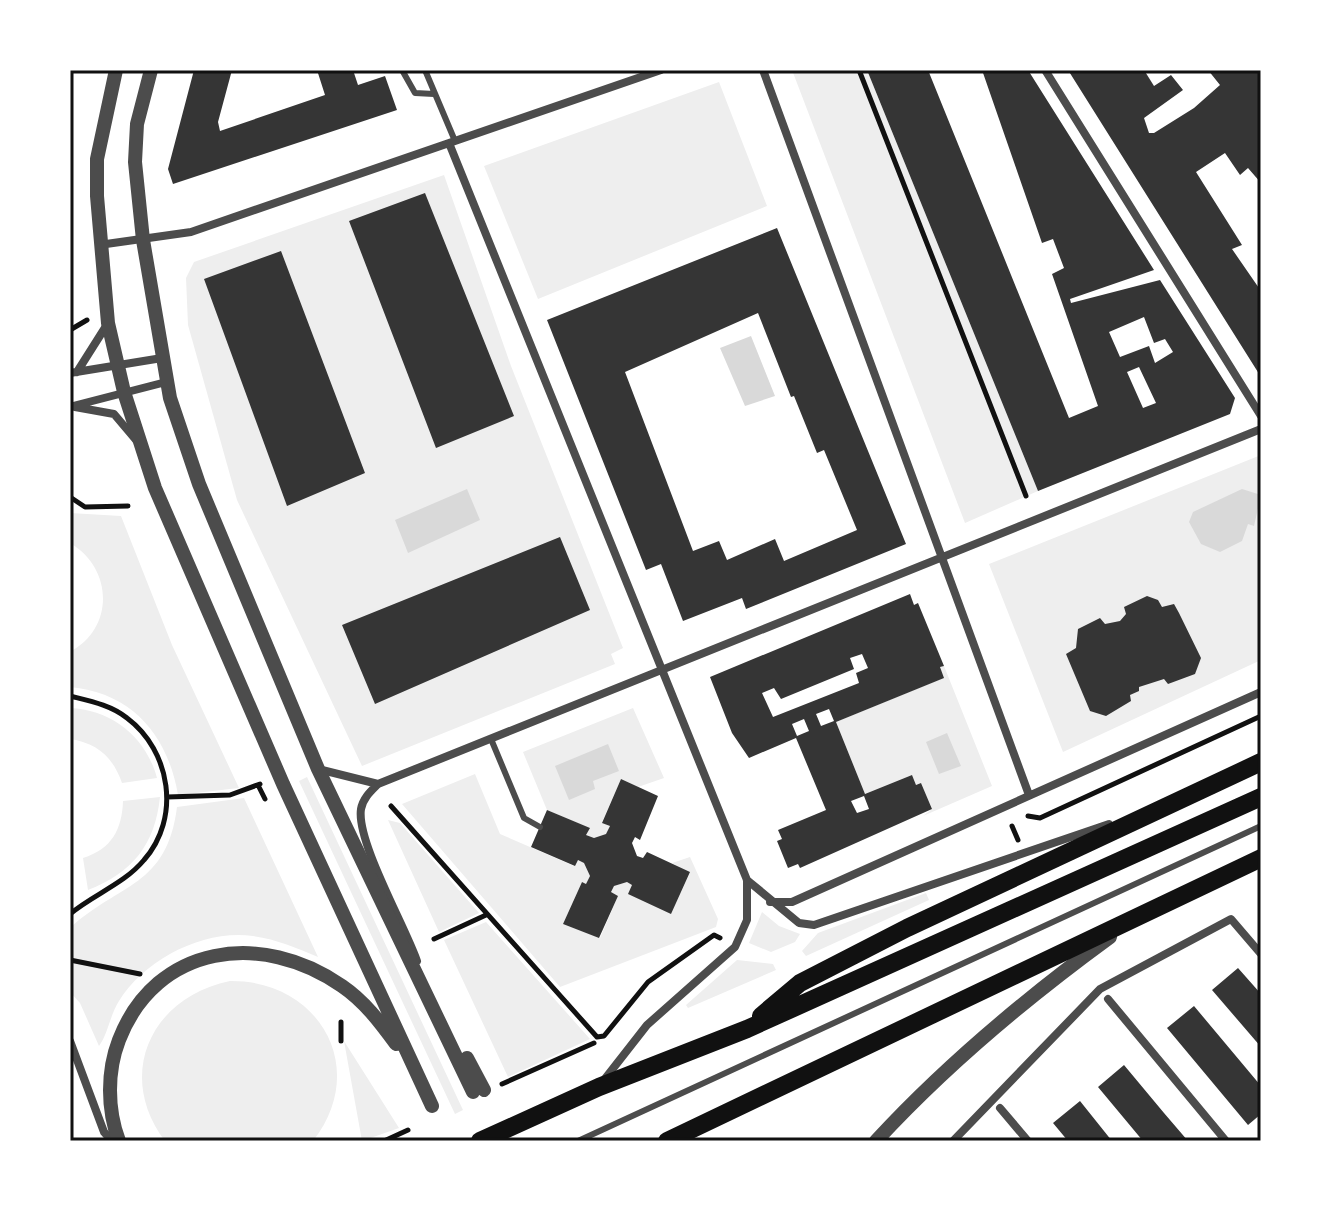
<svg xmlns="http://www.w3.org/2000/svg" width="1331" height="1211" viewBox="0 0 1331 1211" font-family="'Titillium Web',sans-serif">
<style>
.green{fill:#eee}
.water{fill:#d9d9d9}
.building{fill:#353535;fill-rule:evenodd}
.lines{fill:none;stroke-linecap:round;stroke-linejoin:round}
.path{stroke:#111;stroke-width:5}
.service{stroke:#4c4c4c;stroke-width:6}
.minor{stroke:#4c4c4c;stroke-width:8}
.tertiary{stroke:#4c4c4c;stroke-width:14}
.primary{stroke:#111;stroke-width:18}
.neatline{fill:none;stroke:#111;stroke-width:3}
</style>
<rect width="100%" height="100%" fill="#fff"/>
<path class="green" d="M792,70h75l171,421 -73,32z
M719,82l48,124 -229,93 -54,-133z
M444,175l67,191 112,282 -12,6 4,10 -253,102 -125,-266 -49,-175 -2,-47 8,-16z
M1261,455v205l-198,92 -74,-188z
M70,513l51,3 51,129 67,143 -61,7c-10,-59 -45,-102 -108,-108v-35c45,-24 43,-84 0,-109z
M944,666l48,120 -69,30 9,-7 -11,-26 -5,2 -4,-10 -47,19 -29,-72 107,-44 -3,-11z
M70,708c42,2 76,29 87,70l-35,5c-9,-26 -25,-40 -52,-44z
M633,708l31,70 -26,9 -17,-8 -19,43 8,4 -4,8 -12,4 -8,-3 3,-7 -42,-18 -24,-58z
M475,774l25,60 74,32 4,-6 6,3 6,13 -4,8 -4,-2 -19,42 37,14 18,-42 -7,-4 3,-6 13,-4 5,3 -3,9 42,19 19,-40 -18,-10 18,-6 28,62 -2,8 -156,60 -158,-183z
M307,777l156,333 -8,4 -156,-333z
M160,797c-5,48 -28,76 -72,93l-5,-32c29,-9 39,-29 40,-57z
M244,798l74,159c-21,-9 -42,-18 -65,-21 -49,-7 -108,23 -134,65 -9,14 -11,33 -20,45l-19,-43 -10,-11v-64c49,-45 97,-41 107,-121z
M388,820l12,3 79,90 -40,19z
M926,893l3,7 -123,56 -4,-5 16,-18z
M762,912l17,14 21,8 -5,8 -24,10 -22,-9z
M486,922l104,117 -82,38 -64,-137z
M737,960l36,4 3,6 -88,38 -2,-3z
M230,981c89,-1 140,87 83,160h-148c-50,-66 -14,-144 65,-160z
M344,1041l55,87 -37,13z"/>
<path class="water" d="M751,336l24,60 -30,10 -25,-58z
M467,489l13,31 -72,33 -13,-33z
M1242,489l19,6 -7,31 -6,-2 -6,17 -22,11 -19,-8 -12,-22 4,-10z
M947,733l14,33 -22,8 -13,-32z
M608,744l11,27 -26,10 2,8 -26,11 -14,-34z"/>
<path class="building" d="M194,70h38l-14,52 2,9 105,-36 -8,-25h36l5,15 27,-9 12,34 -224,74 -5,-15z
M867,70h61l141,348 29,-12 -46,-132 12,-6 -11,-29 -11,4 -60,-173h46l126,200 -84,29 1,4 89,-23 75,118 -5,16 -192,77zM1144,317l10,26 11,-4 8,13 -18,11 -6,-17 -29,11 -11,-25zM1139,367l17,36 -13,5 -16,-36z
M1068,70h76l10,16 17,-11 12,15 -39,28 5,15h5l40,-25 26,-23 -12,-15h53v113l-13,-15 -8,7 -15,-22 -29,19 46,73 -10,4 29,42v86z
M425,193l89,223 -78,32 -87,-227z
M777,228l129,316 -160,65 -4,-11 -59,23 -22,-57 -15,6 -99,-250zM758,313l33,84 3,-1 23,57 7,-3 33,80 -73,31 -9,-22 -48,21 -8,-19 -26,10 -68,-179z
M281,251l84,222 -78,33 -83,-227z
M560,537l30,73 -215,94 -33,-79z
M910,594l4,11 4,-2 26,63 -4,1 4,11 -108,44 29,72 47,-19 4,10 5,-2 11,26 -132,59 -2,-4 -10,4 -11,-27 5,-2 -4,-9 48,-20 -30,-72 -47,20 -17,-25 -22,-56zM862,654l6,14 -12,5 3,10 -86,34 -11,-24 12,-5 7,11 73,-30 -4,-11zM829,709l5,12 -13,5 -5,-12zM804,719l5,12 -12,5 -5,-12zM864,796l5,13 -12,4 -6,-12z
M1147,596l11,4 4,7 12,-3 5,9 22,45 -6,16 -27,10 -4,-5 -25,8v4l-9,4 1,6 -25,15 -16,-5 -24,-57 10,-6 2,-19 22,-11 5,6 15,-3 6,-7 -2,-7z
M621,779l37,17 -18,44 -5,-3 -3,6 5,13 6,2 4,-6 43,20 -19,42 -43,-20 4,-9 -5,-3 -13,4 -3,6 7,4 -19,42 -36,-14 19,-42 4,2 4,-8 -6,-13 -6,-3 -3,6 -44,-19 16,-37 43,18 -4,7 8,3 12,-4 4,-8 -8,-3z
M1238,968l23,26v53l-49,-57z
M1194,1006l67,80v28l-13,11 -81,-97z
M1124,1065l40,48 24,28h-45l-45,-54z
M1080,1101l32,40h-44l-15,-18z"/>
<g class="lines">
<path class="path" d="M859,70l167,426
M70,330l17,-10
M70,497l15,10 43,-1
M70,696c20,5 41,9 57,22 44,33 54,100 17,142 -20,24 -50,34 -74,54
M258,785l7,14
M167,797l63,-2 30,-11
M391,806l206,231 7,-1 44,-54 66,-47 6,3
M1028,816l12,2 221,-102
M1012,826l6,14
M434,939l52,-24
M70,960l70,14
M341,1022v19
M502,1084l92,-41
M384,1141l24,-11"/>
<path class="service" d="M402,70l13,23 19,1
M425,70l30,71
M491,739l33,79 16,9
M578,1141l683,-315"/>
<path class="minor" d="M763,70l266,725
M1045,70l216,346
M449,143l298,737v40l-12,27 -88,78 -43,55
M99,245l92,-13 470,-162
M77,372l31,-49
M70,373l92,-15
M73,406l93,-24
M75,407l39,7 22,26
M318,769l60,15
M747,880l52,43 15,2 295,-101
M770,902h22l469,-210
M417,961c-12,-35 -61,-120 -56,-152 2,-11 10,-18 17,-25l883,-355
M1108,999l118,142
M70,1041l34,91 8,9
M1000,1108l28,33
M953,1141l147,-152 131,-70 30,35"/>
<path class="tertiary" d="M116,70l-19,89v37l11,127 16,69 31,96 128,296 149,322
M151,70l-14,54 -2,38 8,78 27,158 29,86 119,285 155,323
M467,1058l17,32
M119,1141c-12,-32 -12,-70 0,-101 37,-96 143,-110 223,-54 22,15 38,36 54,58
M876,1141c71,-77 149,-142 234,-204"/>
<path class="primary" d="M761,1016l39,-33 107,-55 354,-166
M480,1141l119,-54 148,-58 514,-232
M667,1141l594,-283"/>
</g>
<rect width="1331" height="1211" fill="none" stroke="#ffffff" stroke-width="144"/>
<rect x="72" y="72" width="1187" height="1067" class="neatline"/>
</svg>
